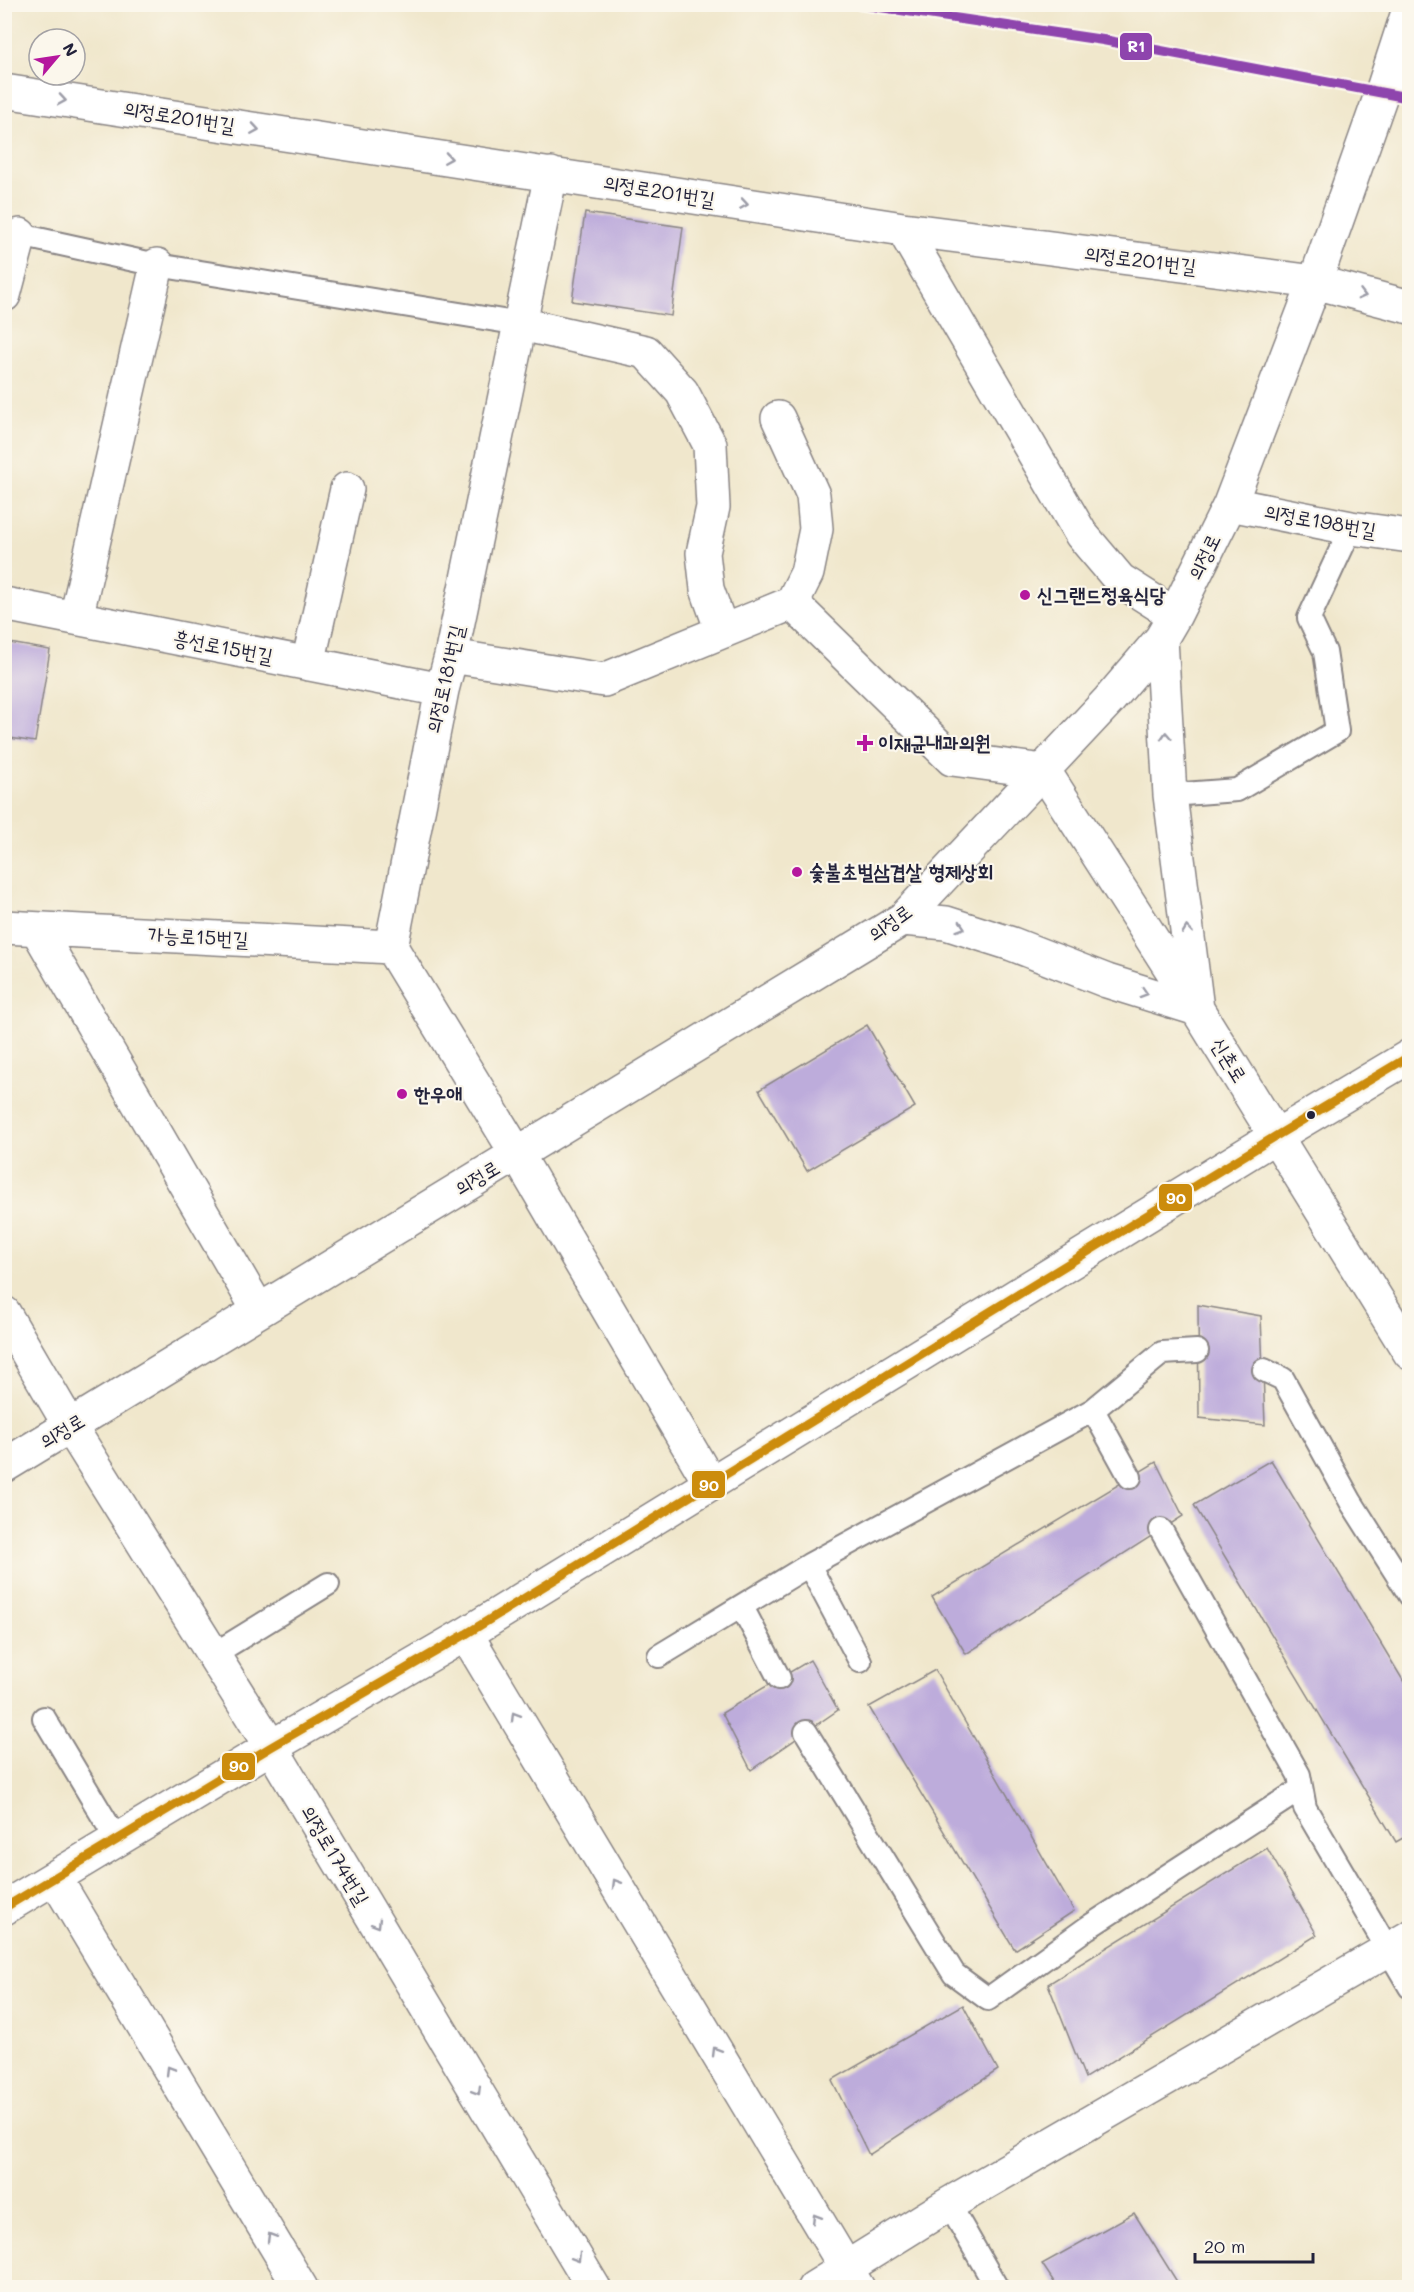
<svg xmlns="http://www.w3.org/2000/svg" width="1414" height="2292" viewBox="0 0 1414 2292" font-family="Mali,'Poor Story',sans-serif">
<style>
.building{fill:#bdacdb}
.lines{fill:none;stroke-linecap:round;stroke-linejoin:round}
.service-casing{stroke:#898484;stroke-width:26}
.minor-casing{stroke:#898484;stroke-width:36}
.service{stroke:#fff;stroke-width:22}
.minor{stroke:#fff;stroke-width:33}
.bus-1-casing{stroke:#fbf7ec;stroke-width:14}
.bus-1{stroke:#cc8c0c;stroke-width:9}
.rail-1-casing{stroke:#fbf7ec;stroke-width:15}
.rail-1{stroke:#8e44ad;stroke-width:10}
.oneway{stroke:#9c9ca7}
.poi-dot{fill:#b5179e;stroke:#fbf7ec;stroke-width:2}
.bus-dot{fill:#22223b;stroke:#fbf7ec;stroke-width:2}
.labels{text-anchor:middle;stroke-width:4.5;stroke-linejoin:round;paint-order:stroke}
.street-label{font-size:20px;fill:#22223b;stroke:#fbf7ec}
.poi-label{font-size:20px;font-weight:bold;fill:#22223b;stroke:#fbf7ec;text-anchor:start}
.line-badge{stroke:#fbf7ec;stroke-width:2}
.badge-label{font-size:16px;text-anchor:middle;font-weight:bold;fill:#fff}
</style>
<rect width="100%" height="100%" fill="#fbf7ec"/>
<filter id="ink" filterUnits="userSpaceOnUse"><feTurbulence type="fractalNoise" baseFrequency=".0167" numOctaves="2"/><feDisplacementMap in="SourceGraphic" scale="12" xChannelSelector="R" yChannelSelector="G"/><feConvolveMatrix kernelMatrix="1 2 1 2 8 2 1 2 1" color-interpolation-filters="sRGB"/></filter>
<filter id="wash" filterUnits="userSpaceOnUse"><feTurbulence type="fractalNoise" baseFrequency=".008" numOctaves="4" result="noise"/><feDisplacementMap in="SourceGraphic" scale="24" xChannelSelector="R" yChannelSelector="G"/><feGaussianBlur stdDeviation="1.35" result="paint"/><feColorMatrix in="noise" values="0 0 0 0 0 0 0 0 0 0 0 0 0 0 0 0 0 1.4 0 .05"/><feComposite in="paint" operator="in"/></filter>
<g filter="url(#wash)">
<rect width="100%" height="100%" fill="#f0e7cc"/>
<g id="blocks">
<path class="building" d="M585,213l98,14 -12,89 -99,-15z
M4,642l46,8 -15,92 -31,-5z
M867,1025l48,82 -108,64 -48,-81z
M1198,1305l63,11 4,109 -66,-7z
M1271,1460l139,232v142l-14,8 -202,-337z
M1156,1462l27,54 -217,138 -34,-57z
M810,1660l28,50 -87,60 -29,-57z
M935,1670l139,241 -59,39 -146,-243z
M1267,1848l50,87 -232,143 -37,-94z
M963,2005l35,65 -129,85 -37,-75z
M1134,2213l47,75h-123l-16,-24z"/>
</g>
</g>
<g filter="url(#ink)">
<use href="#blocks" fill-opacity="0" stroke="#898484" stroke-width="1.5"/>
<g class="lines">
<defs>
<path id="service" d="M6,232l151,33 364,59
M1170,795l67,-5 100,-59 -12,-79 -16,-34 42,-90
M1264,1370l19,9 68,123 59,93
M1093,1410l37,67
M1161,1530l138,245 6,33 105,179
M809,1565l51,96
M742,1607l37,71
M214,1654l114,-70
M659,1656l150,-91 284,-155 69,-57 35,-2
M44,1718l73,122
M806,1732l148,242 34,25 99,-71 214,-139
M949,2204l48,84"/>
<path id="minor" d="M4,91l899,138 412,53 95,25
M551,174l-100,482 -9,34 -51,257 126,207 193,329
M903,229l178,305 39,46 55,35
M4,295l16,-60
M521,324l125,28 36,40 28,53 3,62 -10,46 4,36 15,42
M778,418l35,77 3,34 -9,44 -15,30
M1230,504l121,24 59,8
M4,604l438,86
M76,618l81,-353
M451,656l153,24 188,-77 160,156 92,12
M308,664l39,-175
M1044,771l153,238 213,344
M903,919l43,4 66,21 95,37 90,28 -27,-214 -9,-156
M4,927l387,20
M37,929l222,382
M4,1313l66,113 201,321 323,541
M4,1466l899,-547 206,-219 52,-61 14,-24 55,-111 85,-222 67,-190 28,-86
M466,1634l392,654
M55,1878l246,410
M4,1908l267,-161 195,-113 810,-498 134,-80
M814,2288l135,-84 461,-267"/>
</defs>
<use href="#service" class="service-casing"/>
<use href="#minor" class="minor-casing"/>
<use href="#service" class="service"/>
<use href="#minor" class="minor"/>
<defs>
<path id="bus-1" d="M4,1908l267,-161 195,-113 810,-498 134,-80"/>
</defs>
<use href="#bus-1" class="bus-1-casing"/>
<use href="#bus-1" class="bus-1"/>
<defs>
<path id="rail-1" d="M860,4l243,36 307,58"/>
</defs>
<use href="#rail-1" class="rail-1-casing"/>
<use href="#rail-1" class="rail-1"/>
</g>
<defs><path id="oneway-chevron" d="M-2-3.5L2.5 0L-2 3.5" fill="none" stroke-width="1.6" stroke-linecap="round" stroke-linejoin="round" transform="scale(1.5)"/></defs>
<g class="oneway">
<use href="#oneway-chevron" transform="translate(62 100) rotate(9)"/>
<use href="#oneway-chevron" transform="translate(255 129) rotate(9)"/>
<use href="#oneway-chevron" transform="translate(448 158) rotate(9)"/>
<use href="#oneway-chevron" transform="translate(744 204) rotate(9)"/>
<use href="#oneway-chevron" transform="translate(1362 295) rotate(15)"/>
<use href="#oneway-chevron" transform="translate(1166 736) rotate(-93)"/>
<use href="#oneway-chevron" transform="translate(961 927) rotate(18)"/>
<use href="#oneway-chevron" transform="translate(1187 930) rotate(-97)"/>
<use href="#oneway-chevron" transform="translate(1144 993) rotate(17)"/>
<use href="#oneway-chevron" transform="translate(515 1716) rotate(-121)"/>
<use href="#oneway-chevron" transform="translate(616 1883) rotate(-121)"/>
<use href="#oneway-chevron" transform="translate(377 1924) rotate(59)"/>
<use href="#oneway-chevron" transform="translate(716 2051) rotate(-121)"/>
<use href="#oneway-chevron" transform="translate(170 2070) rotate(-121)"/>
<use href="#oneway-chevron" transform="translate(477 2091) rotate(59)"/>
<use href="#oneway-chevron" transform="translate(816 2218) rotate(-121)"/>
<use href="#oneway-chevron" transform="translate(271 2237) rotate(-121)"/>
<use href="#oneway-chevron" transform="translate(577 2258) rotate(59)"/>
</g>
</g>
<g class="poi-dot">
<circle cx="1025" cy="595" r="6"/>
<path d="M862 734h6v6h6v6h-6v6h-6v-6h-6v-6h6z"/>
<circle cx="797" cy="872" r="6"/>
<circle cx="402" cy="1094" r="6"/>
</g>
<circle class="bus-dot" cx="1311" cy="1115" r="5"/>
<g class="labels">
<g class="street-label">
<text transform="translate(179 117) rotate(9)" y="7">의정로201번길</text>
<text transform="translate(659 191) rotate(9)" y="7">의정로201번길</text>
<text transform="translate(1140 260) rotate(7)" y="7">의정로201번길</text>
<text transform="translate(1320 521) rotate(10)" y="7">의정로198번길</text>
<text transform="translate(1204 557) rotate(-64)" y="7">의정로</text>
<text transform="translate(223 647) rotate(11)" y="7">흥선로15번길</text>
<text transform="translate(445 679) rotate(-77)" y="7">의정로181번길</text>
<text transform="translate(890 923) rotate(-36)" y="7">의정로</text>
<text transform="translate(198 937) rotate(3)" y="7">가능로15번길</text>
<text transform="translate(1229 1060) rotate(58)" y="7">신촌로</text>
<text transform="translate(477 1178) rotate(-31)" y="7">의정로</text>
<text transform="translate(62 1431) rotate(-31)" y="7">의정로</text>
<text transform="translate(335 1855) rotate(59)" y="7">의정로174번길</text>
</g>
<g class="poi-label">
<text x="1037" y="602">신그랜드정육식당</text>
<text x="878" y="750">이재균내과의원</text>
<text x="809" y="879">숯불초벌삼겹살 형제상회</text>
<text x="414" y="1101">한우애</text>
</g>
</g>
<g class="line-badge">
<rect x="1119" y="32" width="34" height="29" rx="6" fill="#8e44ad"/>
<rect x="1158" y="1183" width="35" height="29" rx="6" fill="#cc8c0c"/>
<rect x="691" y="1470" width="35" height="29" rx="6" fill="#cc8c0c"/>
<rect x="221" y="1752" width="35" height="29" rx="6" fill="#cc8c0c"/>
</g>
<g class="badge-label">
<text x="1136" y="52">R1</text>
<text x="1176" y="1204">90</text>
<text x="709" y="1491">90</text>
<text x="239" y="1772">90</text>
</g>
<rect width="1414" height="2292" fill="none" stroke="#fbf7ec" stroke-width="24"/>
<g transform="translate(57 57) rotate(61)"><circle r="28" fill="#fbf7ec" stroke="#a4a2a5" stroke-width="1.5"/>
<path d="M0-4.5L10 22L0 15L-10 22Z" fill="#b5179e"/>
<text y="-9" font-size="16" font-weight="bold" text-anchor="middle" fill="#22223b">N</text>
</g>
<path d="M1195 2253v9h118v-9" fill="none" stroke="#22223b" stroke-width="3"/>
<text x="1204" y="2253" font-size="18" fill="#22223b" stroke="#fbf7ec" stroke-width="4.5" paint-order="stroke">20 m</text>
</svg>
